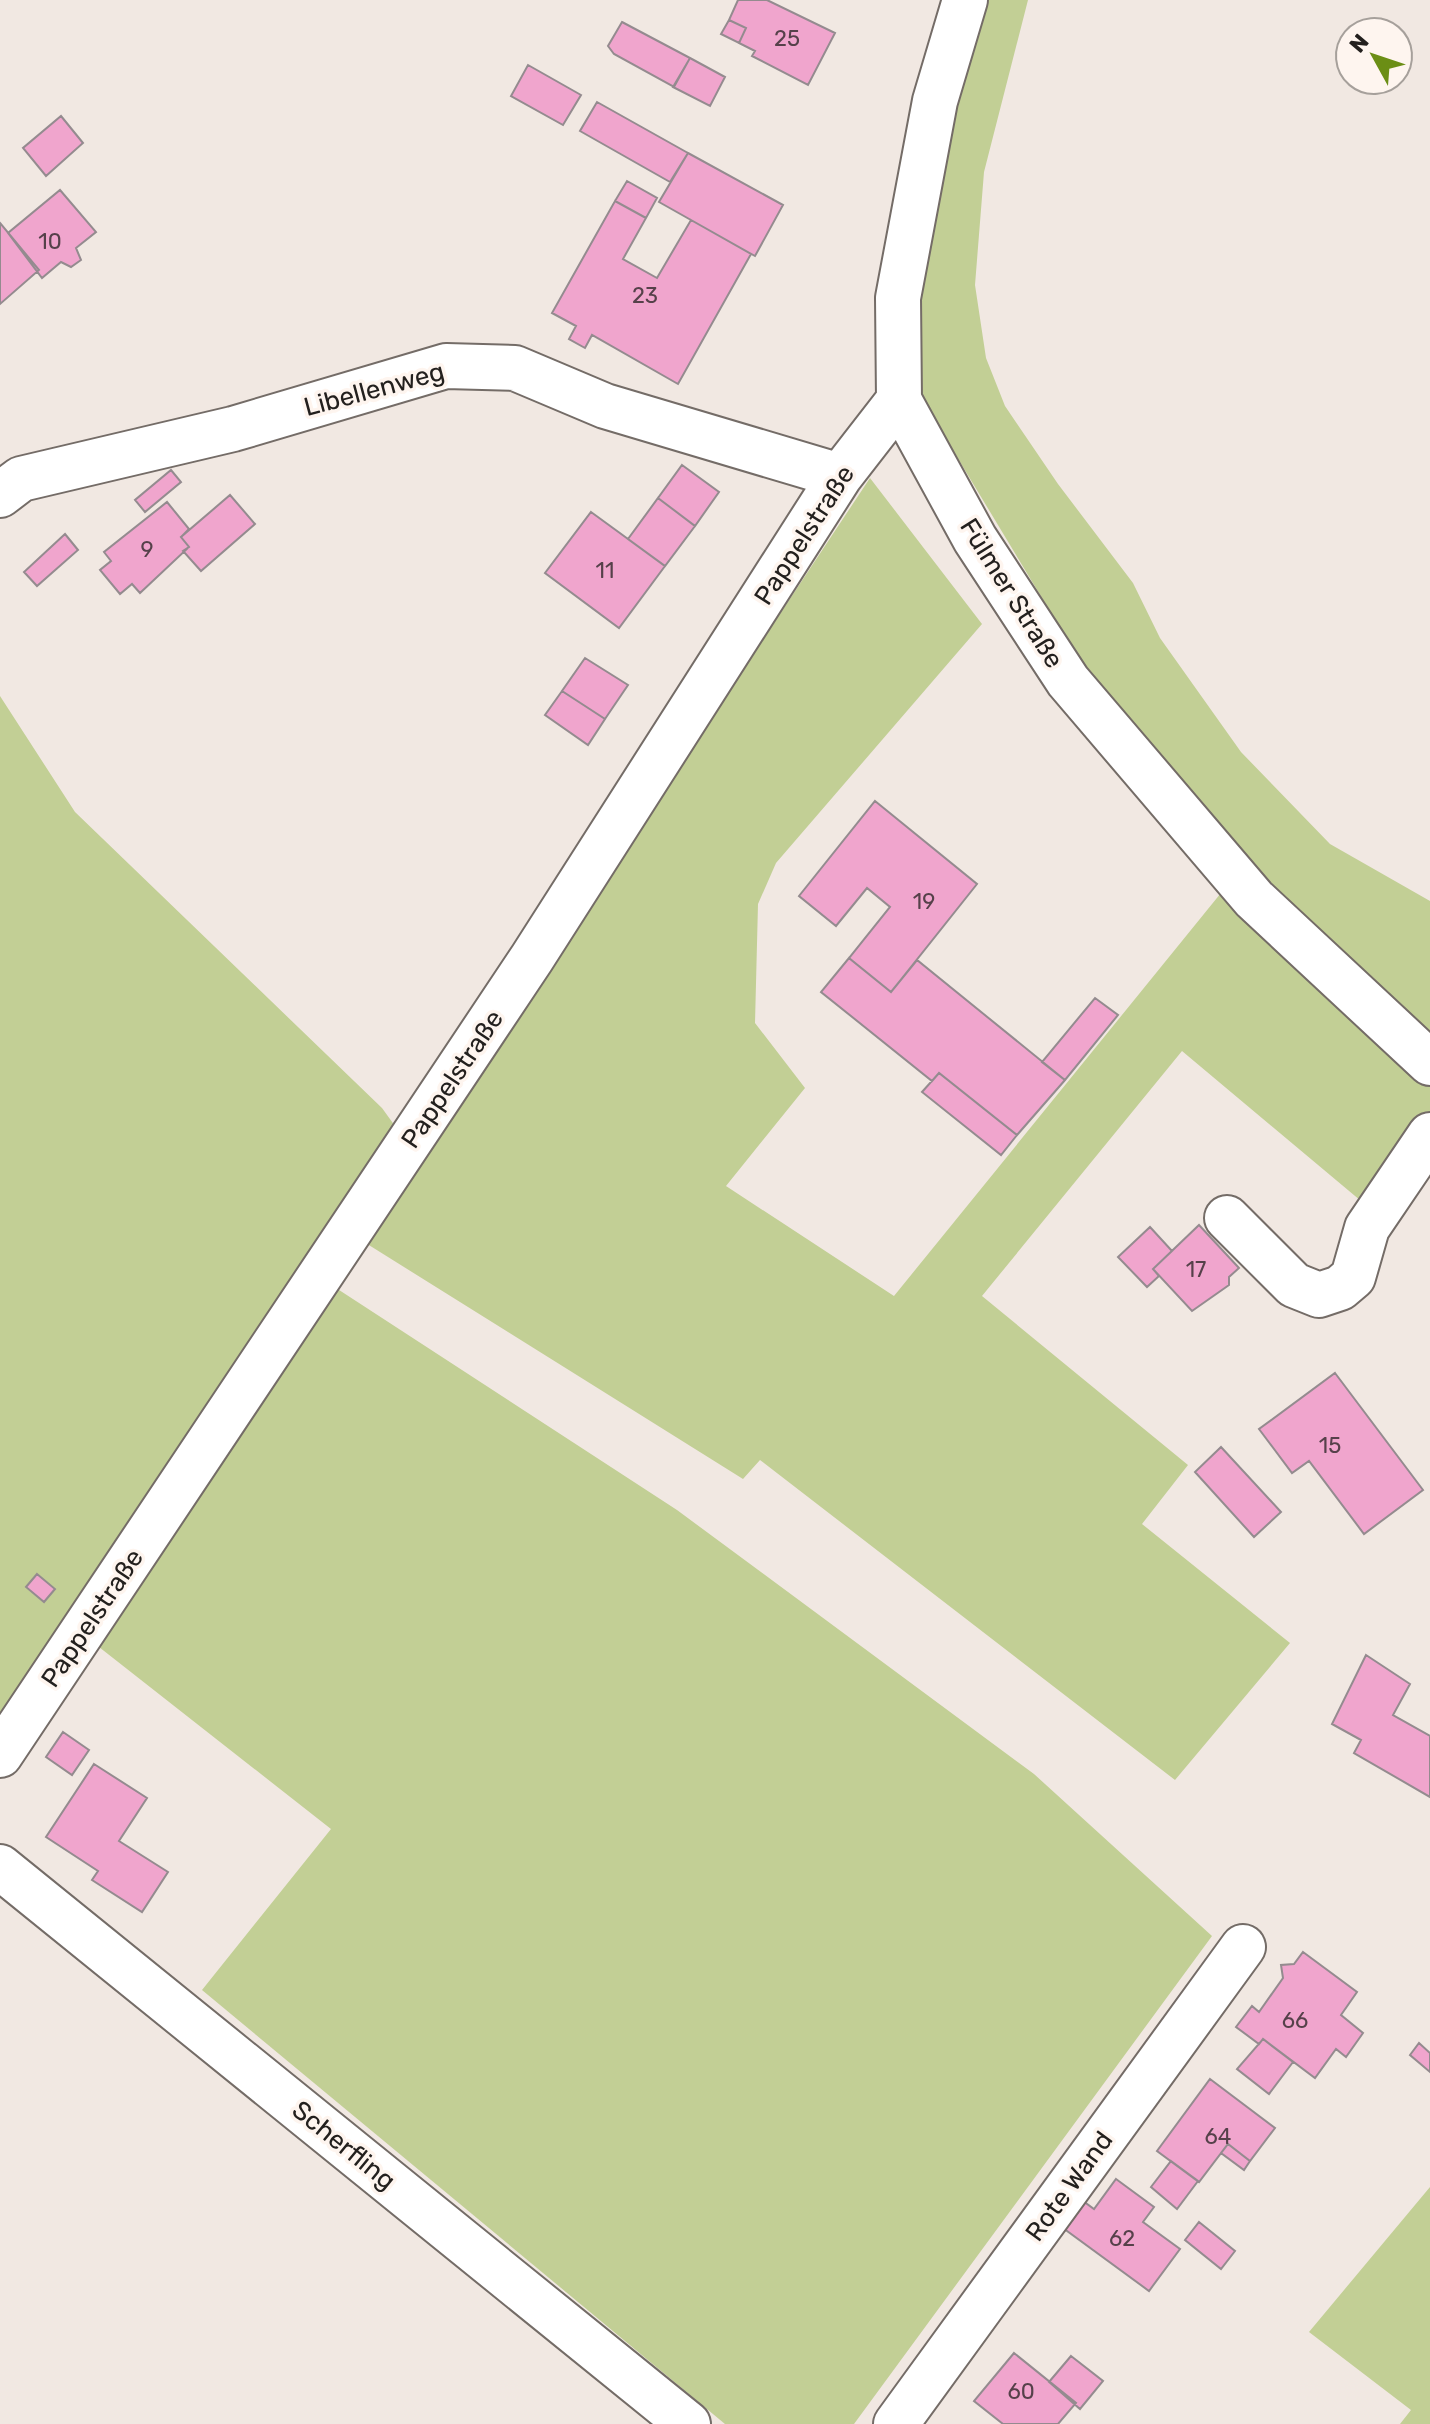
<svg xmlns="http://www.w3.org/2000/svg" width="1430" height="2424" viewBox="0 0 1430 2424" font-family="Rubik,sans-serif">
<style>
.green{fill:#c2cf95}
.building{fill:#f0a5cd;stroke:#948b8f;stroke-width:2}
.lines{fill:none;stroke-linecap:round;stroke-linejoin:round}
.minor-casing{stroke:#746c67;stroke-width:48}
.minor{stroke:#fff;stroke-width:44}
.labels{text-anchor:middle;stroke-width:7;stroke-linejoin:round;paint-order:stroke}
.number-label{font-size:22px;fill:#56414a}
.street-label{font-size:26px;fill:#23201e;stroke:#fef5ef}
</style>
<rect width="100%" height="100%" fill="#f1e8e2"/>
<path class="green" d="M980,0h48l-44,172 -9,113 11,73 19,48 53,78 75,99 27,55 81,114 89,92 100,57v137l-161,-148 -183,-219 -170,-282 -2,-97z
M870,478l112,146 -206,239 -18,41 -3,119 50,65 -79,98 168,110 331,-408 205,194v33l-63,91 -185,-155 -200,245 206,169 -46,59 148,119 -115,137 -415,-320 -17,19 -379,-237z
M0,696l75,116 307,296 13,18 -395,595z
M336,1288l341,222 357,264 178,162 -358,488h-129l-523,-434 129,-161 -232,-182z
M1430,2187v237h-30l11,-14 -102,-78z"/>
<path class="building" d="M738,0h29l68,33 -27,52 -56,-29 3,-5 -16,-8 7,-15 -17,-8z
M729,20l17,8 -7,15 -18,-9z
M622,22l68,36 -16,29 -60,-33 -6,-8z
M690,58l35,19 -15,29 -37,-19z
M528,65l53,30 -18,30 -52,-29z
M597,102l91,51 -18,29 -90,-51z
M61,116l22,27 -37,33 -23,-28z
M688,153l95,52 -28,51 -96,-54z
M627,181l30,17 -11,20 -31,-17z
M60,190l36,42 -20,16 5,12 -10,7 -10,-5 -19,16 -34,-45z
M615,201l31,17 -23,41 34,19 34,-58 60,34 -73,130 -86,-49 -7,13 -16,-9 7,-13 -24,-13z
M0,223l39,47 -39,34z
M682,465l37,27 -24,34 -37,-28z
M171,470l10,12 -36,30 -10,-12z
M230,495l25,29 -54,47 -18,-20 6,-4 -8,-10z
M658,498l37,28 -30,40 -37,-27z
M167,502l22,27 -8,8 8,10 -49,46 -8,-9 -12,10 -20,-24 11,-9 -7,-9z
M591,512l74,54 -46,62 -74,-55z
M65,534l13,16 -41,36 -13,-14z
M585,658l43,27 -23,34 -43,-28z
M562,691l43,28 -17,26 -43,-30z
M875,801l102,83 -86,108 -42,-34 41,-51 -23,-19 -31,38 -37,-30z
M849,958l42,34 26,-32 148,120 -48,55 -78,-62 -7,8 -111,-89z
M1095,998l23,17 -53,65 -23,-18z
M939,1073l78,62 -16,20 -79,-63z
M1199,1225l40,43 -10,9v8l-37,26 -39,-42z
M1150,1227l22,24 -19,18 6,7 -12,11 -29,-30z
M1335,1373l88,117 -59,44 -55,-73 -17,12 -33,-44z
M1221,1447l60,65 -27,25 -59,-65z
M37,1574l18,15 -11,13 -18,-15z
M1366,1655l44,29 -17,31 37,21v61l-76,-44 7,-13 -29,-16z
M63,1732l26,18 -17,25 -26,-18z
M94,1764l53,34 -28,43 49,31 -26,40 -50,-32 6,-9 -52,-34z
M1303,1952l54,40 -16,23 22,18 -17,24 -10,-8 -21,29 -52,-39 -4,5 -23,-17 16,-21 7,6 24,-34 -2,-13 13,-1z
M1263,2039l30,23 -24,32 -32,-25z
M1419,2043l11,10v19l-20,-17z
M1210,2079l65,49 -25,33 -22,-17 -29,38 -42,-31z
M1228,2144l22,17 -6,9 -23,-17z
M1171,2161l27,20 -21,28 -26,-22z
M1116,2179l38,28 -11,15 37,27 -31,42 -86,-63 20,-27 11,8z
M1199,2222l36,29 -14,18 -36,-29z
M1014,2353l62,50 -18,21h-55l-29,-23z
M1071,2356l32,25 -23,28 -31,-27z"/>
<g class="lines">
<defs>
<path id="minor" d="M965,0l-30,101 -37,197 1,102 76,139 93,142 186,218 176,164
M0,495l21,-16 212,-50 213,-63 69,2 90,38 235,70
M1227,1218l67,67 25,10 21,-7 13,-11 14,-49 63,-93
M0,1755l532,-797 308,-482 59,-76
M0,1867l688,557
M896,2424l347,-477"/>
</defs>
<use href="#minor" class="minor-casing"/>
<use href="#minor" class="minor"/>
</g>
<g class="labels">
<g class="number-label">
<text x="787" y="46">25</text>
<text x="50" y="249">10</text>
<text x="645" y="303">23</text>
<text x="147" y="557">9</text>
<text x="605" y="578">11</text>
<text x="924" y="909">19</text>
<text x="1196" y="1277">17</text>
<text x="1330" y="1453">15</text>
<text x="1295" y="2028">66</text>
<text x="1218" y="2144">64</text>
<text x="1122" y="2246">62</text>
<text x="1021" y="2399">60</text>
</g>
<g class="street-label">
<text transform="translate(374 389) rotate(-15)" y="9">Libellenweg</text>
<text transform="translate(804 535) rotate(-57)" y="9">Pappelstraße</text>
<text transform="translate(1012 593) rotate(58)" y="9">Fülmer Straße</text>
<text transform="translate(452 1079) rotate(-56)" y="9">Pappelstraße</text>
<text transform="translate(92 1618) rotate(-56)" y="9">Pappelstraße</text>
<text transform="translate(344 2145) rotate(39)" y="9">Scherfling</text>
<text transform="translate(1069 2186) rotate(-54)" y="9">Rote Wand</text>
</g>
</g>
<g transform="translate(1374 56) rotate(310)"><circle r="38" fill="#fef5ef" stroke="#a6a09b" stroke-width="2"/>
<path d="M0-6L14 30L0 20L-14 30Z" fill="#6b8e15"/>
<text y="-12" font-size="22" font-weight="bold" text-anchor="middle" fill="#23201e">N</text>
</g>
</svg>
